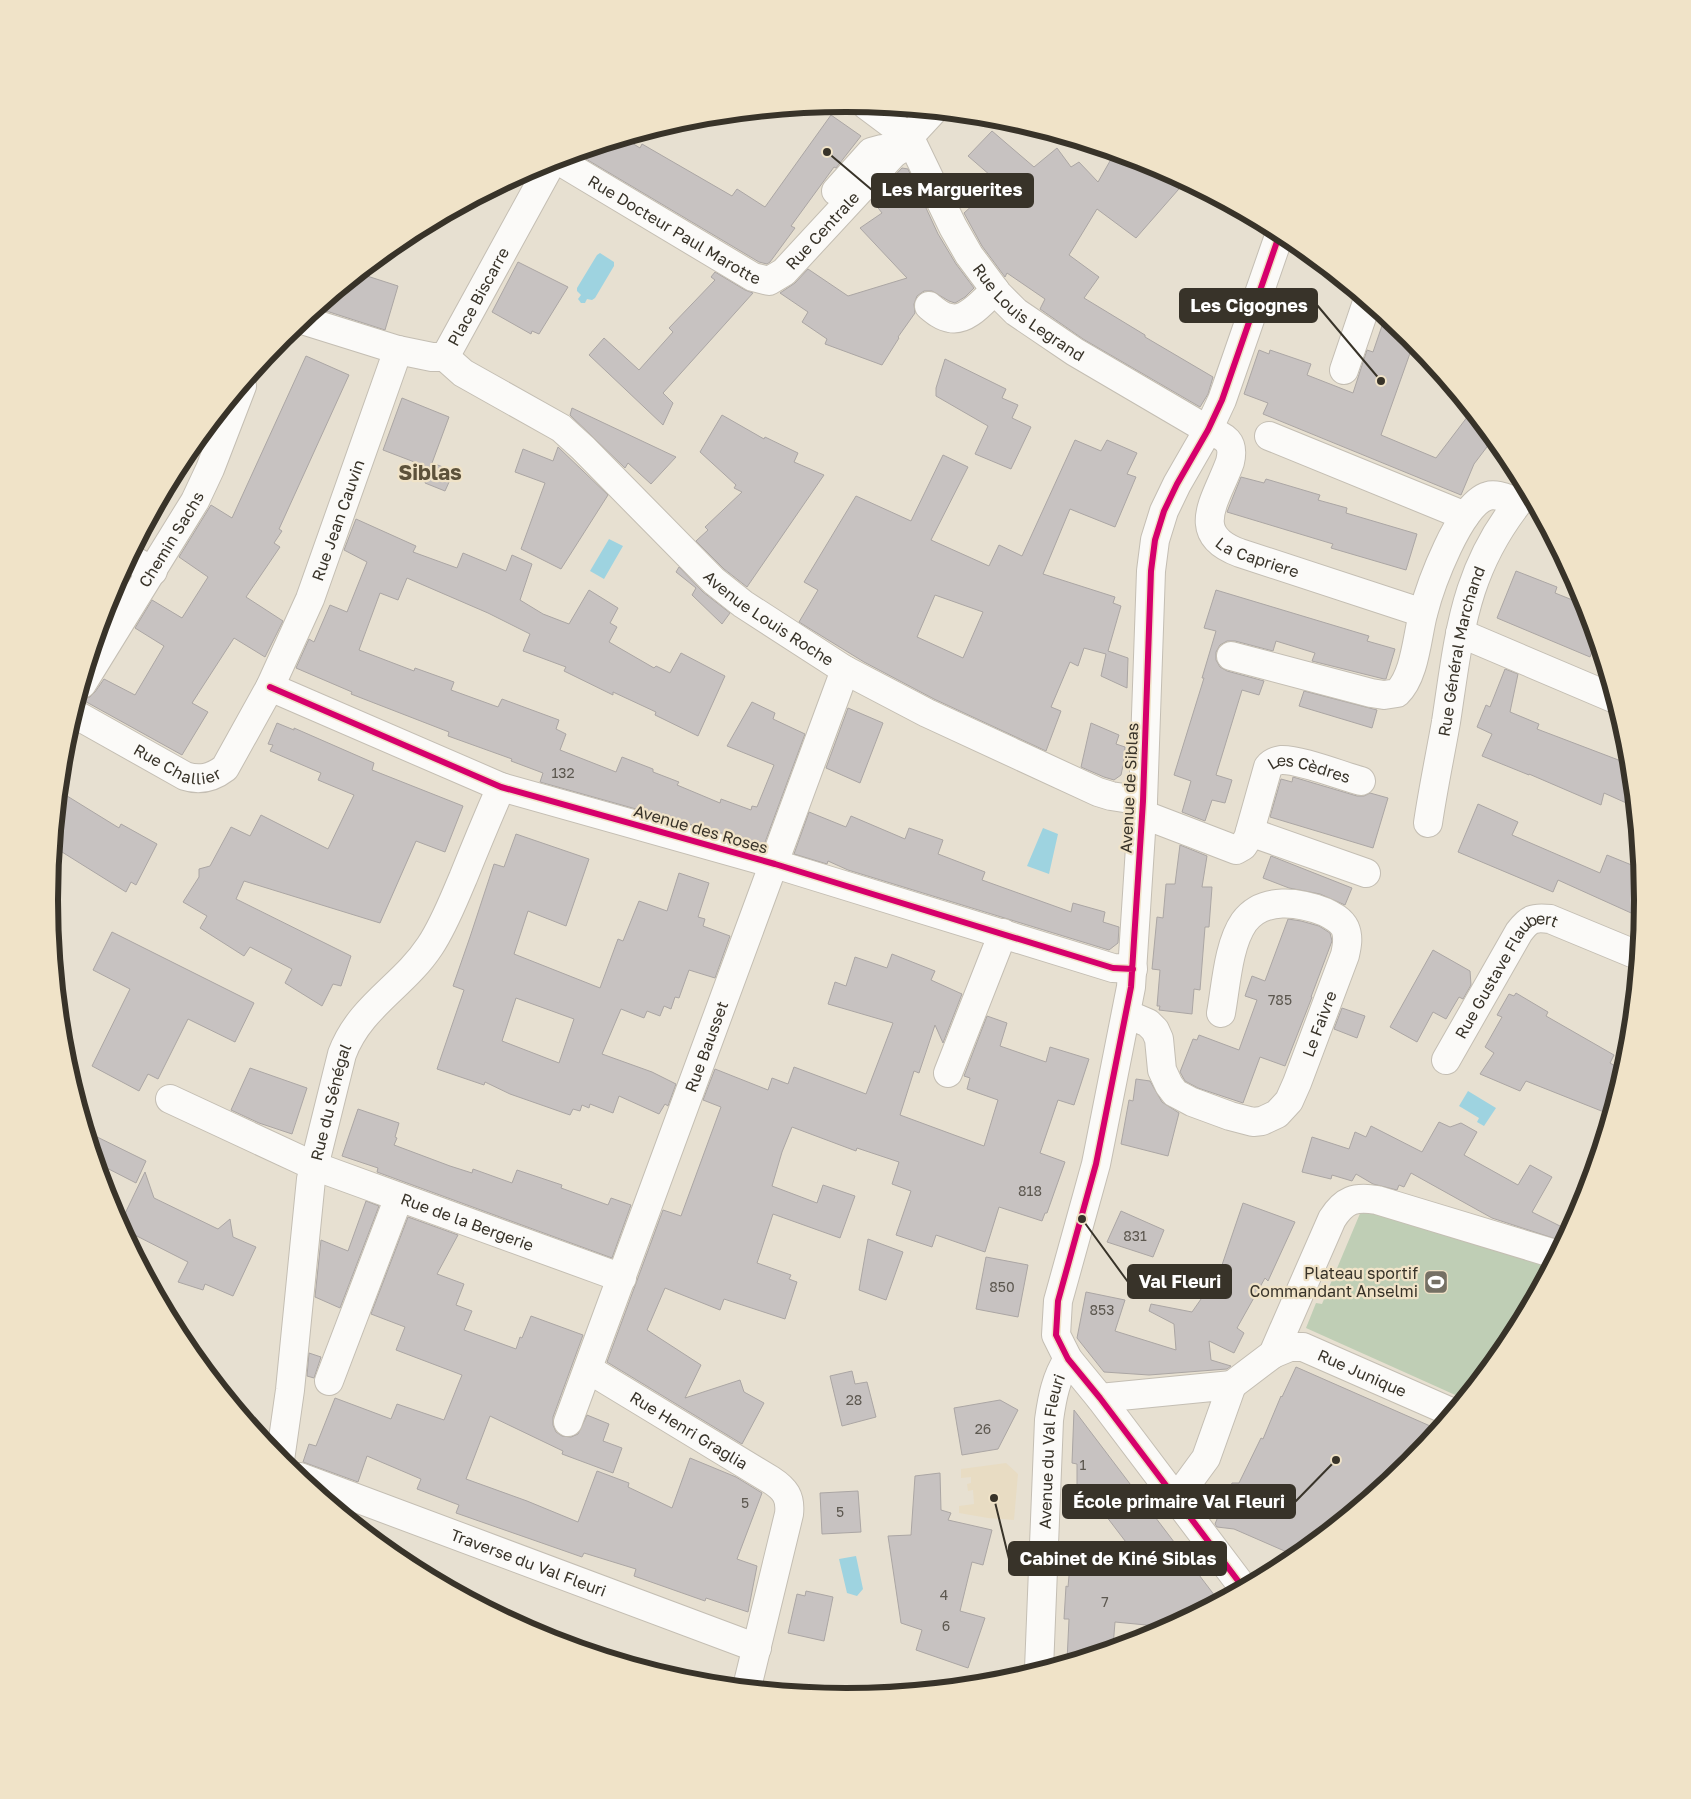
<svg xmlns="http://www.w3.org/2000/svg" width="1691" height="1799" viewBox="0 0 1691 1799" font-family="'Golos Text',sans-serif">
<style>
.built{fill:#e8dcc3}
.green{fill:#bfceb5}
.water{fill:#9ed3e0}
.building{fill:#c7c2c1;stroke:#aba6a4;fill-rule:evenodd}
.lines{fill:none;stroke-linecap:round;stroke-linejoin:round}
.minor-casing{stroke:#c4beb3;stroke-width:30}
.minor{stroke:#fbfaf8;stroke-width:28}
.cycleway-casing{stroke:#f0e3c8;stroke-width:9}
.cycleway{stroke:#d6006c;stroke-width:6}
.labels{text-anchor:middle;stroke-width:4.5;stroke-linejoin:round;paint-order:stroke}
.number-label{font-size:14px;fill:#5c574f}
.street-label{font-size:16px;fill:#383329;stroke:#f0e3c8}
.poi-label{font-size:16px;fill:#383329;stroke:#f0e3c8;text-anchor:end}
.district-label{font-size:21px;font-weight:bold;fill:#5d523b;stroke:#f0e3c8}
.rim{fill:none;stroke:#383329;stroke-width:6}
.leader{fill:none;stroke:#383329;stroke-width:2}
.callout-dot{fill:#383329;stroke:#f0e3c8;stroke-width:2}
.callout{fill:#383329;stroke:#383329;stroke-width:2}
.callout-label{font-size:18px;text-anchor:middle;font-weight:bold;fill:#fff}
</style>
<rect width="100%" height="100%" fill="#e7e0d1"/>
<path class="built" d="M1006,1463l12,11 -4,46 -26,-2 -29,-5v-7l15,-2 -1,-14 -5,1 -1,-7 4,-1v-6l-10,1v-9z"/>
<path class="green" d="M1364,1204l187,57 -43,81 -46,56 -156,-70 10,-25 6,1z"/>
<path class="water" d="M600,253l14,9v4l-19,32 -3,2 -5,-1 -2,4h-4l-3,-4 3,-4 -4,-4v-3l20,-33z
M609,539l14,7 -19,33 -14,-8z
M1043,828l15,6 -9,40 -22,-8z
M1468,1091l28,17 -12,18 -7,-4 2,-4 -20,-12z
M856,1556l7,33 -6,7 -10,-3 -8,-34z"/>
<path class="building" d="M831,115l30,21 -25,32 -2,-1 -43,59 4,2 -25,34 -3,2 -8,-2 -173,-103 7,-11 31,-10 16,10 2,-4 90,52 5,-7 28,18z
M992,131l42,36 23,-19 14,19 8,-5 19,20 16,-28 71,28 -49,56 -39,-29 -28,46 30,22 -15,21 61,37v2l68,40 -5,17 -8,13 -117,-68 -43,-30 5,-10 -38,-26 -2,4 -23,-31 -18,-33 34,-31 -30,-26z
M902,168l6,1 30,65 18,30 18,24 -9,9 -10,6 -6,-2 -17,-10h-8l-7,5 -3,8 1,9 -17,24 1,1 -17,27 -57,-21 2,-5 -25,-17 6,-10 -28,-19 15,-10 13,-14 40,27 59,-18 -47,-50 22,-15 -10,-13z
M518,262l50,25 -29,47 -7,-3 -1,3 -39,-22z
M715,272l30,18 8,3 -90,100 10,10 -10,22 -74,-70 15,-17 35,32 34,-38 -4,-4 46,-48 -4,-3z
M364,275l34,11 -13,44 -68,-22 36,-30 9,3z
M1385,317l29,25 -33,93 55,23 35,-46 22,27 -19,25 -13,31 -198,-81 5,-11 -24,-9 15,-44 10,4 1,-4 41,14 -4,11 46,18 14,-43 6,2z
M306,356l43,19 -70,154 3,2 -8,12 6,4 -34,50 37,24 -18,36 -31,-19 -42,65 16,9 -26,43 -101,-56 9,-2 5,-5 9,-13 31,16 29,-49 -29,-18 17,-28 30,18 26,-41 -29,-20 32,-52 21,13z
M945,359l61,30 -4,9 16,7 -6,13 19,9 -20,42 -36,-15 13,-28 -52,-30v-8z
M402,398l47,19 -17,46 22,8 -9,20 -20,-8 7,-20 -2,5 -47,-18z
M572,408l104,49 -25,27 -23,-21 -3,5 -55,-53z
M722,415l42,24 1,-2 33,16 -4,9 30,13 -77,112 -23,-18 -28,-28 12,-11 -3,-3 37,-35 -8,-4 2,-3 -36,-33z
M1075,440l26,11 6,-11 30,13 -10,21 9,3 -21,50 -45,-18 -27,65 72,23 -2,6 8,3 -13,45 20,7 -1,30 -26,-12 5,-22 -22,-6 -6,18 -8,-4 -19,45 10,4 -15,40 -112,-52 -70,-37 -65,-40 19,-32 -14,-8 52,-86 55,25 32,-66 25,12 -37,73 58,26 10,-21 23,11zM935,595l48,17 -20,46 -46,-21z
M558,447l50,48 -47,74 -40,-20 24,-66 -30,-11 8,-23 30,12z
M1241,477l23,6 2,-4 54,16 -2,5 29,8 -1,5 71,21 -11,36 -75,-22 2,-4 -106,-32z
M356,519l60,27 -3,6 44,16 6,-15 43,18 6,-16 20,9 -12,36 23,14 26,10 20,-34 29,18 -8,15 7,4 -8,15 45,26 2,-2 14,7 11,-20 44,23 -27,60 -43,-21 1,-3 -43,-20v3l-49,-24 2,-4 -43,-16 7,-17 -42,-21 -81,-35 -9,22 -18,-7 -21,57 55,21 1,-3 39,14 -3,8 47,17 4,-8 57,21 -3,9 10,5 -6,16 56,22 6,-15 31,12v3l26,10 -2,3 43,18 1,-4 30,11 1,-4 5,1 17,-42 -47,-19 25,-44 23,11 -2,6 32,15 -41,111 -224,-63 3,-9 -32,-12 1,-2 -64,-23 1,-4 -98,-38 1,-2 -56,-24 13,-29 5,3 16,-37 17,7 20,-50 -23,-12z
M679,567l24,25 27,21 -8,11 -30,-29 4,-7 -20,-16z
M1516,571l41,16 -2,6 30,12 11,37 -6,15 -93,-39z
M1216,590l153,46 -2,5 28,8 -9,30h-2l-72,-18 3,-8 -39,-12 -3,10 -38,-10h-8l-7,4 -4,7v8l4,7 7,4 37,10 -5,14 -17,-5 -26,85 16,5 -7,23 -13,-3 -7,21 -23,-9 9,-31 -17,-6 30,-97h-2l14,-47 -12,-3z
M1505,669l13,5 -8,38 29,12 -2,5 92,35 4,42 -29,-13 -3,12 -72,-31v1l-47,-19 10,-22 -15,-7 9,-22 4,2z
M1304,691l73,19 -5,18 -73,-22z
M848,708l35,15 -23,60 -34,-15z
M277,723l17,7v-2l80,35 -2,7 91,36 -18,46 -29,-11 -36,82 -136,-42 -8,18 115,57 -10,30 -8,-2 -11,22 -37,-23 7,-14 -42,-22 -6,9 -44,-28 7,-12 -24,-14 16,-25v-8l11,-3 21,-39 19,9 11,-21 67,34 26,-54 -36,-15 3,-7 -51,-22 3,-6 -5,-1z
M1091,723l28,12 -3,9 9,3 -1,14 -3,14 -7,5 -10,-3 -23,-10z
M1293,777l64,19h7l6,-3 18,5 -15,50 -103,-31 11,-38 11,3z
M59,791l60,37 2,-4 36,20 -21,41 -5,-3 -5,10 -72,-45z
M1478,804l40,18 -6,13 88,38 7,-18 32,13 3,32 -2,17 -82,-37 -5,12 -95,-40z
M809,812l37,15 5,-11 54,23 4,-11 34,12 -5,14 47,18 -3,8 89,32 2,-9 32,9 -2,10 16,5 -1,16 -9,7 -261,-80 -20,-9 -1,3 -33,-10z
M516,834l73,25 -23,67 -38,-15 -14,43 86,34 18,-49 5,2 16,-40 28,10 12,-38 30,10 -11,34 7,2 -2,7 27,10 -15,42 -26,-8 -10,28 -4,-1 -4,12 -7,-3 -4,10 -13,-5 -3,7 -23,-9 -19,45 50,18 24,12 -8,22 -3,-2 -6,10 -40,-18 -6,17 -23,-9 -1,4 -7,-3 -2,6 -7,-2 -3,6 -60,-21 -25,-12 -1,3 -47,-16 27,-79 -11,-4 17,-49 24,-73 10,3zM516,998l58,21 -15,44 -57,-22z
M1180,845l27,11 -5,31h10l-3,40h-4l-5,63 -6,-1 -2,25 -33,-4 1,-4h-3l3,-36 -8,-1 5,-52 6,1 3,-34h9z
M1271,856l81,32 -7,17 -25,-11 -31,-6 -26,-10z
M1288,919l13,2 18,5 11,7 2,8 -21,56h1l-27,69 -25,-9 -17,46 -45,-15 -13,-7 -5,-9 13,-33 4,1 2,-5 40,15 18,-50 -12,-4 7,-20 13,5z
M112,932l142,71 -19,39 -47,-23 -30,60 -10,-5 -9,17 -47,-25 38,-77 -37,-19z
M1433,950l37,21 1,14 -8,14 -4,-2 -13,22 -13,-7 -16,30 -27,-15z
M892,954l43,17 -4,9 31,14 -19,49 -8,-18 -16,48 -5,-2 -14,44 84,31 14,-46 -31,-11 3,-11 -6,-2 23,-60 20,7 -7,23 46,16 4,-15 39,12 -15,46 -16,-5 -18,53 25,9 -18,51h-2l-3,8 -43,-14 -14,45 -49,-17 -4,12 -36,-12 15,-44 -19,-7 7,-22 -42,-14 -1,3 -64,-24 -10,25 -10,34 45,17 6,-18 32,11 -15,42 -67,-24 -16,49 34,12 -2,4 8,3 -12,37 -61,-20 -4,11 -55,-22 -18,42 54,35 -16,33 55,-18 4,12 20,11 -22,41 -135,-82 56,-152 18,6 40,-109 -18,-7 12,-31 53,21 4,-12 16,6 6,-17 72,27 27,-71 -65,-19 7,-22 11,4 9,-29 32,11z
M1516,993l32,19 -2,4 68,39 -4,8 12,7 -13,44 -83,-33 -6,10 -40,-17 14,-21 -9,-6 17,-30 -5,-2 12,-21 5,2z
M1342,1008l23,8 -8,22 -23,-9z
M250,1068l57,20 -15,46 -33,-11 -28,-13z
M1136,1079l14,2 12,21 17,11 -11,43 -47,-12 8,-44 4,1z
M358,1109l41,14 -4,14 2,1 -3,7 56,21 22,7 1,-4 39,14 5,-13 45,15 -1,3 47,17 3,-7 20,7 -19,53 -235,-86 1,-4 -36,-12z
M1439,1122l11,5 11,-4 16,9 -13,23 54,30 12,-20 22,12 -20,35 36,18 -6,11 -70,-23 -81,-45 -7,14 -5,-2 -2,5 -24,-6 -17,-10 -4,7 -20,-6 -1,4 -29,-7 10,-35 37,12 6,-17 11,5 5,-11 51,26z
M87,1132l59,29 -10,22 -39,-20z
M145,1172l9,26 64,31 12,-10 3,18 23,10 -23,49 -28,-12 -2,6 -25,-8 10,-20 -65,-33 -3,-5z
M366,1201l13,5 -39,102 -25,-11 6,-57 27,11z
M1243,1203l52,19 -27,59 -3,-3 -28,50 7,5 -10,20 -25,-12 2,19 20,6 -4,3 -78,6 -45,-3 -27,-34 9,-46 39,8 -10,31 61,19 -2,-26 -25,-13 2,-7 41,8 32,-46 -2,-1z
M1121,1211l43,19 -11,27 -46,-15z
M408,1217l50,18 -21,39 27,10 -8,21 16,6 -8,19 52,19 4,-12 2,1 9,-22 52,19 -30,82v8l3,7 6,4 9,1 7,-3 9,-19 22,9 -6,17 19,7 -9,25 -51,-19 1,-3 -73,-35 -24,63 61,22 51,21 19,-51 32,12 -1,4 44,21 18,-50 46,19 26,16 -25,66 20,7 -9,46 -42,-14 -1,3 -71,-25 2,-7 -52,-16 -2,4 -126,-44 3,-8 -42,-16 4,-10 -54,-23 -9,26 -55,-20 6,-18 7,2 19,-48 56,21 6,-15 47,16 18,-45 -66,-25 9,-23 -34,-13z
M868,1239l35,13 -17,48 -27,-10z
M986,1257l42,8 -10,52 -42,-8z
M309,1353l12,4 -7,21 -7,-2z
M1296,1367l141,62 -28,34 -113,93 -62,-27 -17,-2 -2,-3 17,-41h7l22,-45 2,1 18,-43 1,1z
M852,1371l3,13 12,-2 9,35 -34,9 -12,-50z
M1000,1400l18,10 -20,39 -36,6 -8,-47z
M1074,1410l141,186 -19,15 -29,16 -52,-5 -2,25 -46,14 2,-42h-5l2,-33 2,1 4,-45 60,8 -45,-59 -10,4v-31l-5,-1z
M940,1473l1,37 10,3 -3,7 44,10 -9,35 -11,-3 -12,49 25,7 -17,50 -52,-18 6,-20 -21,-7 -13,-87 23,-1 4,-59z
M858,1491l3,41 -39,2 -2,-41z
M806,1591l27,6 -9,44 -36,-8 9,-39 8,2z"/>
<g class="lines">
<defs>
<g id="minor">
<path id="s1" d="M866,105l44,33 43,89 16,28 29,39 18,18 59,40 133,78c17,7 27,11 22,32 -13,37 -43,72 10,91l183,60"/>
<path id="s2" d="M556,159l197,118 16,4 15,-9 149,-161"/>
<path d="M836,191l35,-39 11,-3 16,2"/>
<path d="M929,306c6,5 13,11 21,12 17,4 34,-18 45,-28"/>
<path d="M302,320l96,30 34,7h13"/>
<path id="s3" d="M445,357l18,16 98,55 22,20 131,133 29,23 102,66 82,43 171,79 13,4 32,5"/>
<path id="s4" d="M445,357l108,-197"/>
<path d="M1344,370l23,-68"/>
<path d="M1269,436l196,80"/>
<path d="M129,558l24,13"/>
<path d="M1460,633l153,65"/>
<path d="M1231,656l140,37 13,2 13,-2c18,-17 20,-56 26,-79 7,-28 37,-111 65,-118 9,-3 22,4 30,6"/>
<path id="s5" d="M82,684l113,-183 15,-32 32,-83"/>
<path d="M270,687l231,100 274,77 338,104 20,1"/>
<path id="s6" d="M73,713l112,63c15,5 27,2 40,-8l45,-81 40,-88 88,-249"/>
<path id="s7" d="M1142,814l94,36 7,-4 5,-8 20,-71c3,-4 7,-6 13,-7 18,-1 61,16 80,21"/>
<path id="s8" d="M1428,823c5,-34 12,-67 18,-101 14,-92 18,-156 81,-230"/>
<path d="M1250,832l116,41"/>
<path id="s9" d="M1127,1014l21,9 7,7 4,9 3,31 7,15 6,8 17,9 38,14 23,6 9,-1 15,-7 12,-13 8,-18 48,-128c2,-9 4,-18 0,-27 -4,-8 -12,-12 -20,-16 -25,-10 -62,-16 -81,10 -16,23 -18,64 -23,91"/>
<path id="s10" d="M1446,1060l73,-128c10,-13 14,-15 31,-13l87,36"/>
<path d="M948,1073l55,-140"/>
<path id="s11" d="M170,1099l144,67 308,112"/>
<path id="s12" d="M1273,1354l17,-7h13l148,65"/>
<path id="s13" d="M588,1369l183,111c14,9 20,17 18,34l-42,173"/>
<path d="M329,1381l70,-184"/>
<path d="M1232,1385l41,-31 59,-135c12,-19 23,-23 45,-19l178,54"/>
<path d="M1100,1398l132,-13 -26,73 -30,41"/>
<path id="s14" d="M568,1422l277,-752"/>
<path id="s15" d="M280,1460l10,-70 21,-211 31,-125c18,-48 61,-67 88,-108 14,-21 23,-45 33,-68 12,-30 25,-61 38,-91"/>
<path id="s16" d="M300,1477l457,171"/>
<path d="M1242,1586l-142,-188 -32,-39 -12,-24 2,-34 38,-137 35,-177 12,-186 8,-230 4,-31 9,-29 13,-27 31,-54 14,-30 58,-167"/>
<path id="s17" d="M1039,1669l10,-249c3,-22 7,-43 19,-61"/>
</g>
</defs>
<use href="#minor" class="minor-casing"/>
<use href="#minor" class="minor"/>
<defs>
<path id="cycleway" d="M270,687l231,100 274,77 338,104 20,1
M1242,1586l-142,-188 -32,-39 -12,-24 2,-34 38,-137 35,-177 12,-186 8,-230 4,-31 9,-29 13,-27 31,-54 14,-30 58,-167"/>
</defs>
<use href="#cycleway" class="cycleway-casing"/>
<use href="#cycleway" class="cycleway"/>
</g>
<defs>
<symbol id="stadium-square" viewBox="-11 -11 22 22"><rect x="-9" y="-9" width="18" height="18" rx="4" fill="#757064" stroke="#f0e3c8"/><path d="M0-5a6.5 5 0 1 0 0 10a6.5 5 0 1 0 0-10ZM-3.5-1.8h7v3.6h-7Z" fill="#fff"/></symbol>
</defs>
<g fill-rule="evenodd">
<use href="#stadium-square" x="1422" y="1268" width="28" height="28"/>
</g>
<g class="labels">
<g class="number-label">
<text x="563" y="778">132</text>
<text x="1280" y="1005">785</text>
<text x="1030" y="1196">818</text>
<text x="1135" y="1241">831</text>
<text x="1002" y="1292">850</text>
<text x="1102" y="1315">853</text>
<text x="854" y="1405">28</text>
<text x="983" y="1434">26</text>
<text x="1083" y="1470">1</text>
<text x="745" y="1508">5</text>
<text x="840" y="1517">5</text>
<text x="944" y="1600">4</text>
<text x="1105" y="1607">7</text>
<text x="946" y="1631">6</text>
</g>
<g class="street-label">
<text dy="6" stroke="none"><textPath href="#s2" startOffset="138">Rue Docteur Paul Marotte</textPath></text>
<text dy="6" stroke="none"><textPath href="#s2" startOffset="320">Rue Centrale</textPath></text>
<text dy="6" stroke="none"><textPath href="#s4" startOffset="69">Place Biscarre</textPath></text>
<text dy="6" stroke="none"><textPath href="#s1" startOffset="270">Rue Louis Legrand</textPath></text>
<text dy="6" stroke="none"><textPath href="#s6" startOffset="444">Rue Jean Cauvin</textPath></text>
<text dy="6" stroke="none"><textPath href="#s5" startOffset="170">Chemin Sachs</textPath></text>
<text dy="6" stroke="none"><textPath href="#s1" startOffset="658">La Capriere</textPath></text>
<text dy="6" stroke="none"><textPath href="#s3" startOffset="419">Avenue Louis Roche</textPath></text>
<text dy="6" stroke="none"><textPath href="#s8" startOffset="175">Rue Général Marchand</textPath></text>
<text dy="6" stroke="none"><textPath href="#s6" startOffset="118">Rue Challier</textPath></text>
<text dy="6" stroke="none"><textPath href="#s7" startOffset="236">Les Cèdres</textPath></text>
<text transform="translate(1129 788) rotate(-87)" y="6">Avenue de Siblas</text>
<text transform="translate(701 829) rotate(16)" y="6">Avenue des Roses</text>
<text dy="6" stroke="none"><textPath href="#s10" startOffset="109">Rue Gustave Flaubert</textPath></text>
<text dy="6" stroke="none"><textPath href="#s9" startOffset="310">Le Faivre</textPath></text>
<text dy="6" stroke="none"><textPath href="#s14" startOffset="400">Rue Bausset</textPath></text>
<text dy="6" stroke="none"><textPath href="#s15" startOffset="362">Rue du Sénégal</textPath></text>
<text dy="6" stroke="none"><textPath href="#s11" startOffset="322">Rue de la Bergerie</textPath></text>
<text dy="6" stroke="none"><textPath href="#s12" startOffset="96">Rue Junique</textPath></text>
<text dy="6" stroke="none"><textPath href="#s13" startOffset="118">Rue Henri Graglia</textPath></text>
<text dy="6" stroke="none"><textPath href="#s17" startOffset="218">Avenue du Val Fleuri</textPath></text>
<text dy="6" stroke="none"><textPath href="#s16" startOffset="244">Traverse du Val Fleuri</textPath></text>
</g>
<g class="poi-label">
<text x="1418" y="1279">Plateau sportif<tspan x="1418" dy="18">Commandant Anselmi</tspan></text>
</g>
<g class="district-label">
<text x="430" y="480">Siblas</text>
</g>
</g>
<path d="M0 0H1691V1799H0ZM58 900a788 788 0 1 1 1576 0a788 788 0 1 1-1576 0Z" fill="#f0e3c8" fill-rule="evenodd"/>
<path class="rim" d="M58 900a788 788 0 1 1 1576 0a788 788 0 1 1-1576 0Z"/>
<path class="leader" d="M827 152L872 190M1381 381L1317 305M1082 1219L1128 1282M1336 1460L1295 1502M994 1498L1009 1559"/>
<g class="callout-dot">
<circle cx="827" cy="152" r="5"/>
<circle cx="1381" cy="381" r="5"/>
<circle cx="1082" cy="1219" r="5"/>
<circle cx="1336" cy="1460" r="5"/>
<circle cx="994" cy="1498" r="5"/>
</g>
<g class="callout">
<rect x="872" y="174" width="161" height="33" rx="5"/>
<rect x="1180" y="289" width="137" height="33" rx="5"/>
<rect x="1128" y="1265" width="103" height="33" rx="5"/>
<rect x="1063" y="1485" width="232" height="33" rx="5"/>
<rect x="1009" y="1542" width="217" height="33" rx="5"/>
</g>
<g class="callout-label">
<text x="952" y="196">Les Marguerites</text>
<text x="1249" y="312">Les Cigognes</text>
<text x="1180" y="1288">Val Fleuri</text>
<text x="1179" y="1508">École primaire Val Fleuri</text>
<text x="1118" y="1565">Cabinet de Kiné Siblas</text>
</g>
</svg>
